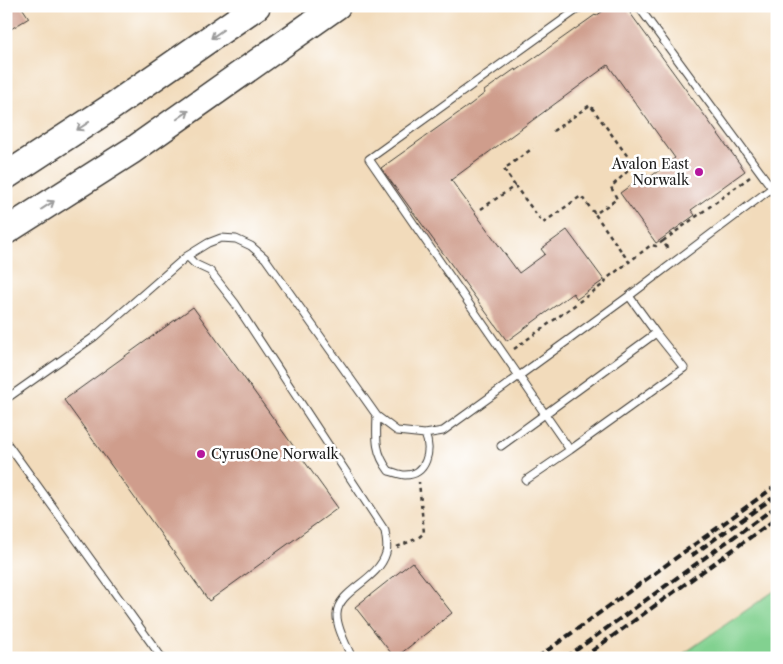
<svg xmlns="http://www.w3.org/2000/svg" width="783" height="664" viewBox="0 0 783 664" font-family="'Libre Caslon Text',serif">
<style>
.green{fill:#82d190;stroke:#4f7656}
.building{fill:#cf9d8c}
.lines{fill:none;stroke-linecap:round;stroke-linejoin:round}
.service-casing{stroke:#3c3934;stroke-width:9}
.motorway-casing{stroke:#3c3934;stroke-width:29}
.path{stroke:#3c3934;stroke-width:2.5;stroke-dasharray:4 4;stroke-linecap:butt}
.service{stroke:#fff;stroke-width:7}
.motorway{stroke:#fff;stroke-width:26}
.rail{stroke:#1c1c1c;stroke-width:4;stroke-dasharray:8 4;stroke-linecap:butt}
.oneway{stroke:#999}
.poi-dot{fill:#b5179e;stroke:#fff;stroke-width:2}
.labels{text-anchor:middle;stroke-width:5;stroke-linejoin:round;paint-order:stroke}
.poi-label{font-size:14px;fill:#1c1c1c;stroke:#fff;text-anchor:end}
</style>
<rect width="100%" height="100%" fill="#fff"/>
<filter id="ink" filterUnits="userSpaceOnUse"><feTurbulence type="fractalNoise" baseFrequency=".02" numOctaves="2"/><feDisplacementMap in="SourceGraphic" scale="10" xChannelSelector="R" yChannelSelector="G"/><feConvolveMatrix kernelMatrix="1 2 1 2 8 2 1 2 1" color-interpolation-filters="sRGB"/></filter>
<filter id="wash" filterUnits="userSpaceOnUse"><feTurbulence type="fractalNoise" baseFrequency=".0096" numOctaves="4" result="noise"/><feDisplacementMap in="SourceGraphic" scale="20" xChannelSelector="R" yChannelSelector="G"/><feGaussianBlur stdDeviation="1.12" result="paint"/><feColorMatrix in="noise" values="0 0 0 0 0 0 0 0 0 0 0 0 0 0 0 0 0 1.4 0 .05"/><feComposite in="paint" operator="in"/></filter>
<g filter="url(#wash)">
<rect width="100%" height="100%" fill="#f2dbbb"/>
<path class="green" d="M777,589v69h-76l-18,-4z"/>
<g id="blocks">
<path class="building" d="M6,6h15l8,12 -23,14z
M610,6h15l120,165 -54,39 4,5 -39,28 -36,-50 26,-19 3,4 26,-20 -67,-93 -157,115 68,93 26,-19 -4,-5 26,-19 37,50 -27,19 -4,-6 -66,48 -126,-173 90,-64 14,-11 -1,-2 31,-22 1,2 79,-56 1,1z
M193,307l145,201 -129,93 -145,-201z
M412,562l40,51 -57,45 -40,-51z"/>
</g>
</g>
<g filter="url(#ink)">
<use href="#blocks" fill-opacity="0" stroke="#3c3934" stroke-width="1"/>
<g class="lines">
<defs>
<path id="service" d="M582,6l-213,153 150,217 110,-80 143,-108 -134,-182
M187,256l8,8 15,7 25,32 150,228c1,6 3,16 1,22 -8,28 -48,37 -49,61 -1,13 10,32 15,44
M629,296l27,37
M6,399l88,-62 93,-81 21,-13 13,-5 15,1 15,7 14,12 112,158 20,15 28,3 18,-3 76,-55 26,38 -44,32
M377,416c-1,23 -2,37 12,55 5,1 11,4 16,4 22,0 27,-25 20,-41
M6,442l156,216
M526,480l44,-30 -25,-36 111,-81 28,35 -114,82"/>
<path id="motorway" d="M6,176l104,-68 147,-102
M6,231l127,-81 204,-144"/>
</defs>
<use href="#service" class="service-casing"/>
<use href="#motorway" class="motorway-casing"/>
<path class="path" d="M553,131l37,-26 44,60 -23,22 6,12 -22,15 34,48 22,-17 5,1 7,-5 6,10
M773,170l4,-8
M515,186l-11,-17 29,-21
M481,209l34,-23 28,37 38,-27 14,18
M663,241l87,-64
M514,349l91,-66 1,-4 23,-17
M397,547l21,-9 6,-5 -5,-51"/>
<use href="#service" class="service"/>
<use href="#motorway" class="motorway"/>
<path class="rail" d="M691,556l86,-61
M537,658l240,-173
M565,658l212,-152
M582,658l195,-140"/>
</g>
<defs><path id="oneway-shaft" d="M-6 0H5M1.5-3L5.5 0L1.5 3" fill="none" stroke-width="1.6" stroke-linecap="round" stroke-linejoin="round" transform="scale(1.25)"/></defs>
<g class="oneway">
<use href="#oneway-shaft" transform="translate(217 34) rotate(145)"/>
<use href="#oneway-shaft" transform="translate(183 115) rotate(-35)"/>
<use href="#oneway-shaft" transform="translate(83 126) rotate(146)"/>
<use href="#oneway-shaft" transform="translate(48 205) rotate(-33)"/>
</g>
</g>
<g class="poi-dot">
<circle cx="699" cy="172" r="5"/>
<circle cx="201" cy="454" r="5"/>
</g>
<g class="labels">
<g class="poi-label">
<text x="689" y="169">Avalon East<tspan x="689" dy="16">Norwalk</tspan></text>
<text x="211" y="459" text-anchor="start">CyrusOne Norwalk</text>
</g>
</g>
<rect width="783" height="664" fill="none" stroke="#fff" stroke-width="25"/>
</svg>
